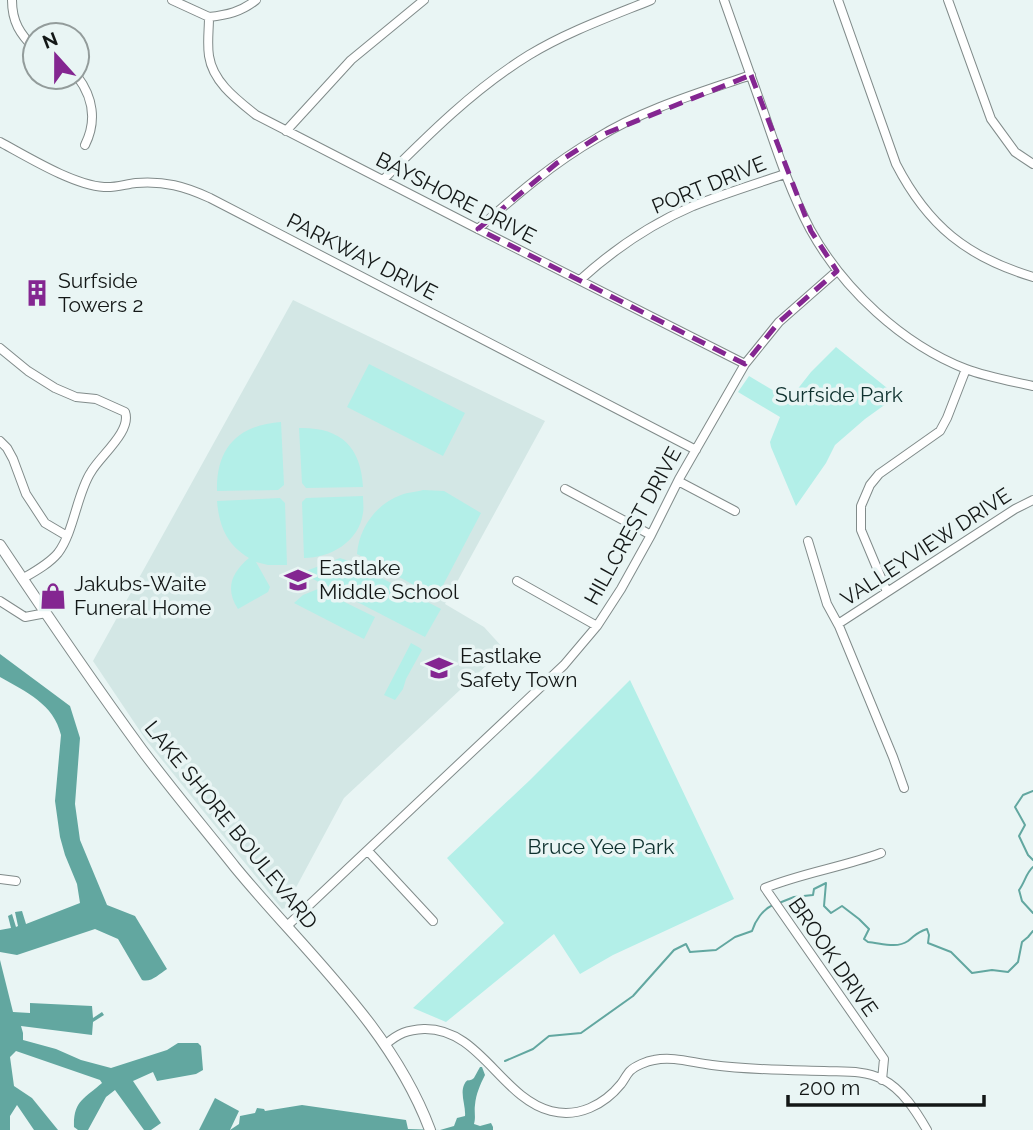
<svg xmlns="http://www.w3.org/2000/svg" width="1033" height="1130" viewBox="0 0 1033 1130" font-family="Raleway,sans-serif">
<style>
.built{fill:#d3e7e5}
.green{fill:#b3efe8}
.water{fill:#62a7a0}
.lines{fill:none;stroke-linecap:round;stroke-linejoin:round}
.stream{stroke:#62a7a0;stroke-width:2}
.minor-casing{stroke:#818b8a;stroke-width:10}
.major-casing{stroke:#818b8a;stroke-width:12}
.minor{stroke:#fff;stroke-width:8}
.major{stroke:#fff;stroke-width:10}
.marked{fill:none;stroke:#842691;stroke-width:5;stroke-dasharray:14 9;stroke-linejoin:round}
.labels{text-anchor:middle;stroke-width:7;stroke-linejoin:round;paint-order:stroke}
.street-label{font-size:21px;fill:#131716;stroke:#e9f5f4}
.poi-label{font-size:21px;fill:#131716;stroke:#e9f5f4;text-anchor:start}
.park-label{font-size:21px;fill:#0e312e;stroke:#e9f5f4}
</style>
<rect width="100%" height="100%" fill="#e9f5f4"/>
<path class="built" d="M293,300l252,121 -100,183 39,23 20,22 -160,149 -59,110 -3,1 -136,-169 -53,-79z"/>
<path class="green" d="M836,347l61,49 -32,23 -30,26 -9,18 -30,43 -25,-59 -1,-5 10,-25 -42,-25 11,-16 40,24 22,-28z
M369,364l96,49 -22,43 -96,-49z
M281,422l3,63 -6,5 -61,1c-1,-44 22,-66 64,-69z
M299,428c41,-1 62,18 64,59l-57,1 -4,-5z
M423,490l21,1 37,22 -41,78 -8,4 -75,-41c2,-26 19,-50 44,-59 7,-3 15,-3 22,-5z
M363,496c0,5 1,12 0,17 -4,29 -33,45 -59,45l-2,-56 4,-4z
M280,498l5,5 2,62h-19l-12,-3 14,25 -2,5 -30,17c-13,-20 -7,-36 11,-51 -22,-13 -30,-32 -32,-57z
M340,558l9,3 92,48 -16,28 -114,-59 -5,-7z
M318,589l57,28 -11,22 -70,-36 9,-8z
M411,643l9,5 2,2 -16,29 -3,10 -8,11 -11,-5z
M630,680l104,219 -121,56 -33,19 -26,-40 -108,88 -33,-14 91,-85 -57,-65 83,-78z"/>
<path class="water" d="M0,654l70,52 10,32 -5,66 5,36 27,65 28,11 32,53c-8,5 -16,14 -25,11l-24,-41 -23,-10 -78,26 -17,-3v-22l11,-2 -3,-12 4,-2 4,13 2,-1 -3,-14 7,-1 4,13 54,-21 -3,-19 -12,-29 -5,-18 -5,-36 6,-66c-7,-31 -35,-43 -61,-58z
M0,960l13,52 17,1v-10l62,3 1,12 9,-6 2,3 -11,7 -1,13 -71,-9 2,7v7l33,9 25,11 30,8 56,-18 11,-7h20l3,3 2,24 -7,4 -39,7 -4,-9 -20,9 28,42 -10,7h-7l-29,-40 -9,7 -18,33h-10l-4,-3c-1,-26 11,-29 28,-44l-2,-3 -84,-29 -6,6 4,29 18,12 26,32h-24l-17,-25 -7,11v14h-10z
M480,1067h2l3,8c-5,10 -9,19 -10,30 -1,7 1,12 -1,19l6,2 11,-3 2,4v3h-294l16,-32 24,13 -9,19 9,-6 1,-8 15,-3 2,-5 7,1 1,2 37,-6 104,15 2,9 32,1 14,-4 3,-8 8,-2c1,-9 -5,-22 -1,-31 4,-8 4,-2 10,-7 1,-2 5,-9 6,-11z"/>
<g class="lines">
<path class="stream" d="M1033,791l-10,4 -8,12 10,18 -6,11 9,19 5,5
M1033,867c-7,6 -8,15 -14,23l3,11 11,12
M779,903l15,-6 19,-2 1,-6 12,-6 -2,23 7,7 11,-7 17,13 10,10 -5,10 4,3c13,1 28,7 40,-1 8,-6 7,-8 19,-12l2,6 -1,8 23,9 21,21 20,-3 16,2 10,-10 4,-20 6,-5 5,-6
M505,1061l28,-12 16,-13 32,-3 52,-37 41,-46 12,-6 4,8 26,-2 19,-13 17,-6c3,-10 11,-22 21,-26"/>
<defs>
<path id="minor" d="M12,0c0,22 8,34 23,49
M172,0l37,17
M724,0c14,39 27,77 41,116 13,38 26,77 45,113 33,60 92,115 156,140 21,8 45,12 67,17
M838,0l58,164c32,62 71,93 137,113
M948,0l43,119 24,33 18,12
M209,17c0,13 -2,26 0,39 4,26 27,43 47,59l222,114 267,135
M209,17c18,-2 32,-5 47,-17
M77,76c16,21 20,45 8,69
M286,131l65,-71 73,-60
M0,142c28,15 73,43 104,45 11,1 22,-3 32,-4 29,-2 48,3 74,15l486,252
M383,180c45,-45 91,-91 146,-125 38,-23 80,-38 122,-55
M478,229c37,-33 75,-66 119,-91 47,-29 102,-45 154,-63
M580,280c33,-30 71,-56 113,-74 30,-12 62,-22 92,-32
M0,348l28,23 27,17 21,9 20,2 29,13c7,19 -25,44 -34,60 -14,21 -17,60 -33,81 -9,11 -24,19 -36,26
M0,441l7,7 6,11 13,35 19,29 22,13
M678,481l57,30
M565,489l86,46
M808,541l19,63 12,22 54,131 11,31
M517,581l80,45
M887,592l-26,-62v-24l9,-21 9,-11 61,-43 7,-13 19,-49
M0,601l25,16 21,-4
M838,624l177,-115 18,-9
M368,851l65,70
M881,853c-38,14 -79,20 -116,35l119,171 -2,21
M0,879l16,2
M287,926l277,-261 33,-39 24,-37 30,-54 28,-56 66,-115 34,-42 58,-51
M386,1044c13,-11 21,-14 38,-15 56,-1 77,69 127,82 27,7 53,-6 70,-27 3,-4 6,-10 9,-13 5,-5 17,-10 24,-11 20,-4 39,3 58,5 37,5 75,5 112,6 19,1 40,-1 58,8 20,10 34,32 45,51"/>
<path id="major" d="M0,545c46,69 93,138 142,205 30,40 62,78 93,117 69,84 156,159 195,263"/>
</defs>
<use href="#minor" class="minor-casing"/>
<use href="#major" class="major-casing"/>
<use href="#minor" class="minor"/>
<use href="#major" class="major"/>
</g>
<path class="marked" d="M751,75l60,156 26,40 -58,51 -34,42 -267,-135 79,-66 42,-27z"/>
<defs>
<symbol id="building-bare" viewBox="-9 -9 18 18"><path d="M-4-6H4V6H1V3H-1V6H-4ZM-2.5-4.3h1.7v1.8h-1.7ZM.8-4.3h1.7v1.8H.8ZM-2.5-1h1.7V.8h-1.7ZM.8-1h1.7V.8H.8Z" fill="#842691" stroke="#e9f5f4" stroke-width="2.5" paint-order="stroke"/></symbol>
<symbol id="school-bare" viewBox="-9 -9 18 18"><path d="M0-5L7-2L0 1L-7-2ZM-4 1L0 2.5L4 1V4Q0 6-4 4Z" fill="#842691" stroke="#e9f5f4" stroke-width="2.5" paint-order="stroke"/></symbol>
<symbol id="shop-bare" viewBox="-9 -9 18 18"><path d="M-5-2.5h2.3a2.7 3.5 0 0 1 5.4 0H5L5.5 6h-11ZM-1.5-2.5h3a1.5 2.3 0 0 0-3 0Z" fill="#842691" stroke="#e9f5f4" stroke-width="2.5" paint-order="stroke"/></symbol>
</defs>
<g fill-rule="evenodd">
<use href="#building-bare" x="18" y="274" width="38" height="38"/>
<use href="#school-bare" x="279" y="561" width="38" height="38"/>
<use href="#shop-bare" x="34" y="577" width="38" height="38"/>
<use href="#school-bare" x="420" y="649" width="38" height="38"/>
</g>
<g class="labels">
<g class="street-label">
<text transform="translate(709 185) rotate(-22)" y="7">PORT DRIVE</text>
<text transform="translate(456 198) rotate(27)" y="7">BAYSHORE DRIVE</text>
<text transform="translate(362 257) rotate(27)" y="7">PARKWAY DRIVE</text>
<text transform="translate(633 526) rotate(-61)" y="7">HILLCREST DRIVE</text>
<text transform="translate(926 547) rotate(-33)" y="7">VALLEYVIEW DRIVE</text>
<text transform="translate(231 825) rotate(51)" y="7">LAKE SHORE BOULEVARD</text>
<text transform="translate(833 957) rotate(55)" y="7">BROOK DRIVE</text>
</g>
<g class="poi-label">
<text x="58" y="288">Surfside<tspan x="58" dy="24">Towers 2</tspan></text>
<text x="319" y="575">Eastlake<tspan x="319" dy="24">Middle School</tspan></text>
<text x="74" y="591">Jakubs-Waite<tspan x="74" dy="24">Funeral Home</tspan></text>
<text x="460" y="663">Eastlake<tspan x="460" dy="24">Safety Town</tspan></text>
</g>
<g class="park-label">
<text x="839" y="402">Surfside Park</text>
<text x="601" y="854">Bruce Yee Park</text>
</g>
</g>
<g transform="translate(56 56) rotate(339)"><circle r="33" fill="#e9f5f4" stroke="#939c9b" stroke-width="2"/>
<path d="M0-5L12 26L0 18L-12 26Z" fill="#842691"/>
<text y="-10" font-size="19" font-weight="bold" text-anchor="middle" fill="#131716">N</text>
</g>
<path d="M788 1095v10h196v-10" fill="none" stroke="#131716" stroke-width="3.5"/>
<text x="799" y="1095" font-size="21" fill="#131716" stroke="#e9f5f4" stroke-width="5" paint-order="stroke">200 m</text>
</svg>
